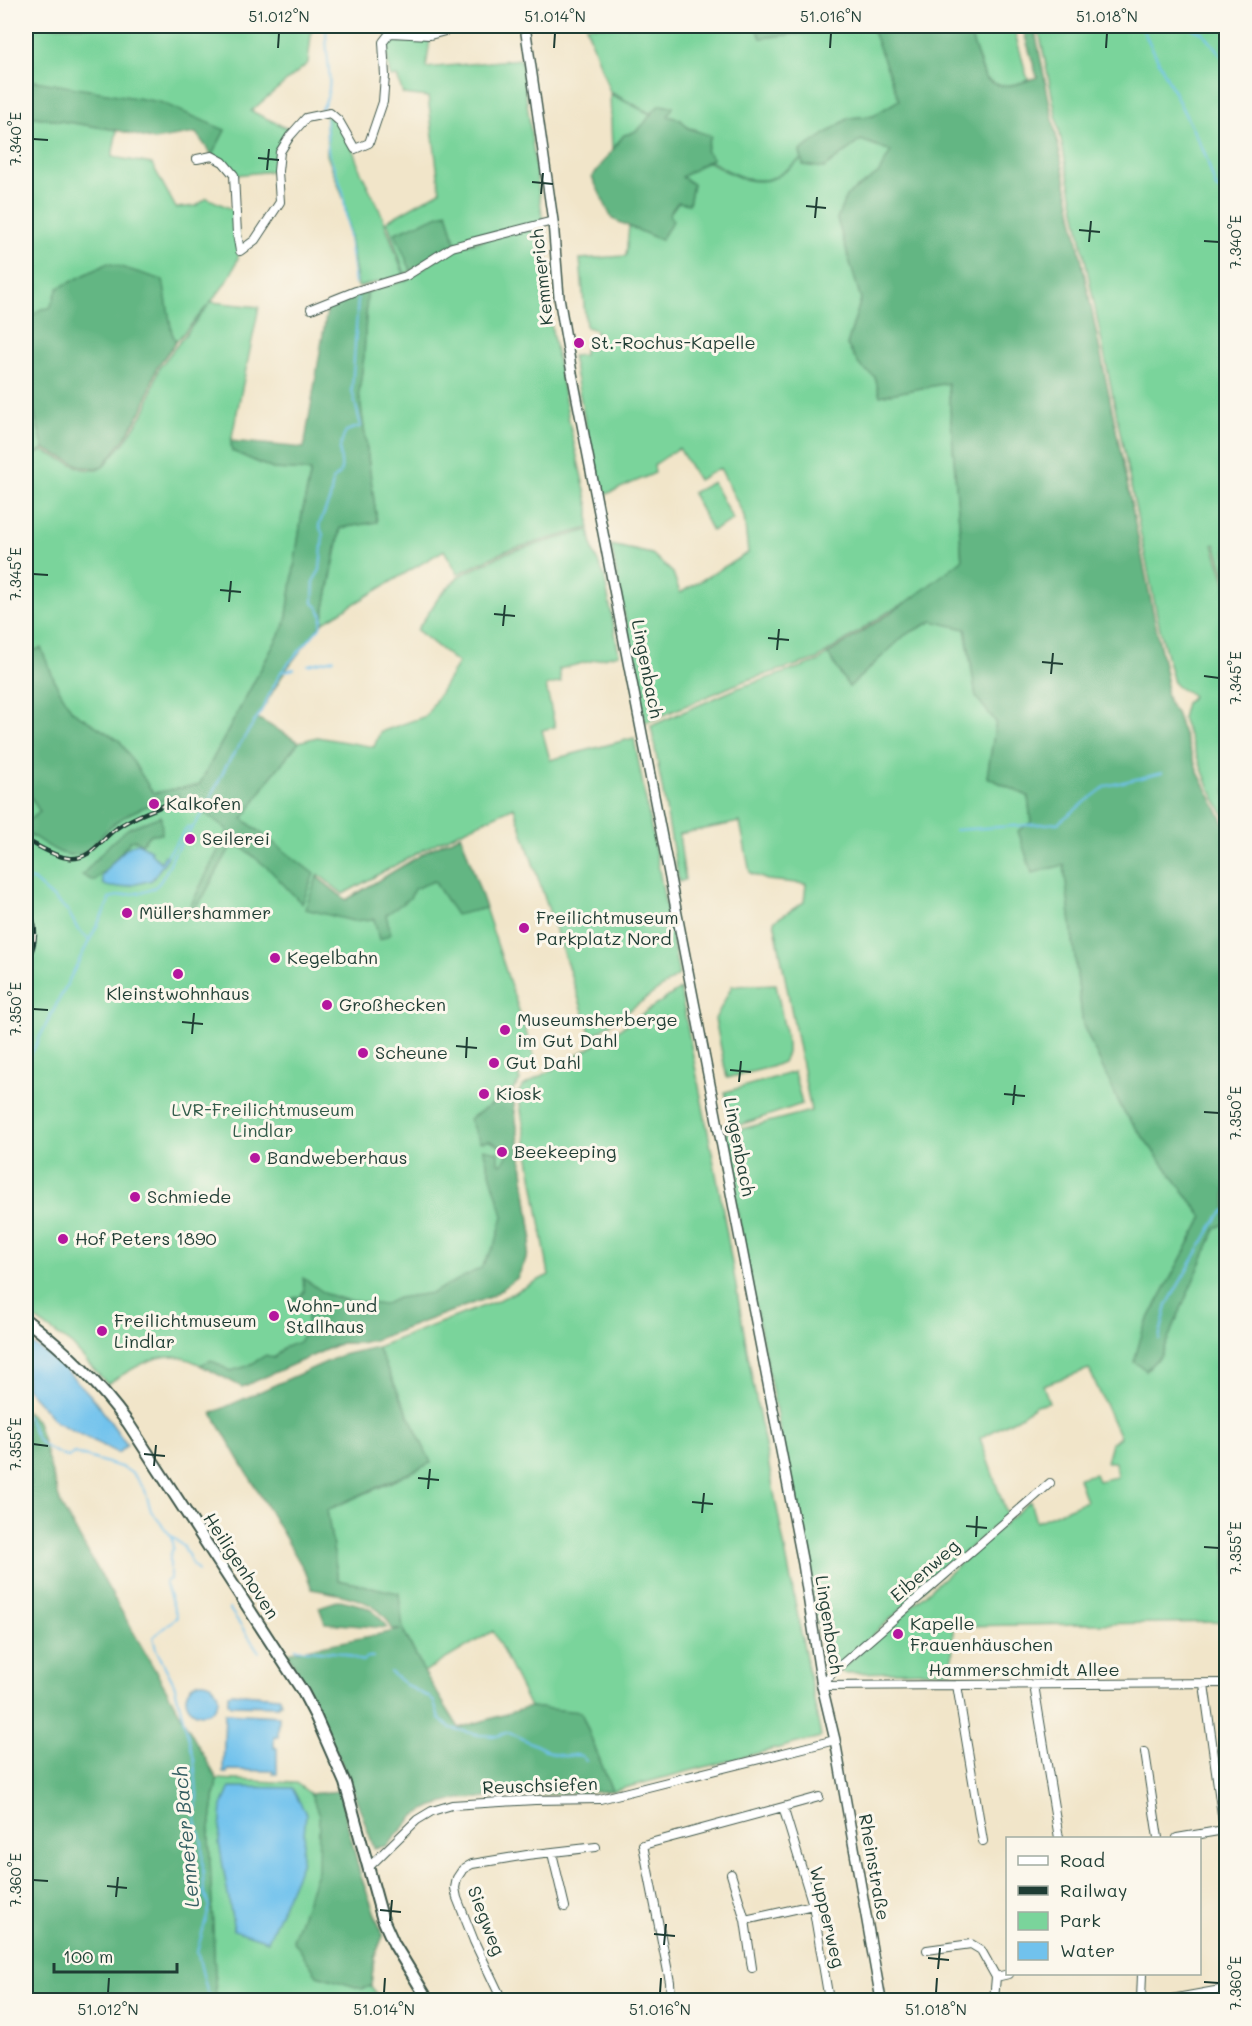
<svg xmlns="http://www.w3.org/2000/svg" width="1252" height="2026" viewBox="0 0 1252 2026" font-family="Mali,sans-serif">
<style>
.green{fill:#7ad49b;stroke:#4c8868;stroke-width:1.5}
.forest{fill:#63b683;stroke:#417a5c;stroke-width:1.5}
.water{fill:#71c2ed;stroke:#488090;stroke-width:1.5}
.lines{fill:none;stroke-linecap:round;stroke-linejoin:round}
.stream{stroke:#71c2ed;stroke-width:2}
.minor-casing{stroke:#3e564a;stroke-width:10}
.tertiary-casing{stroke:#3e564a;stroke-width:12}
.secondary-casing{stroke:#3e564a;stroke-width:14}
.minor{stroke:#fff;stroke-width:8}
.tertiary{stroke:#fff;stroke-width:9}
.secondary{stroke:#fff;stroke-width:10}
.rail-casing{stroke:#1f3d34;stroke-width:4.5}
.rail{stroke:#fbf7ec;stroke-width:2;stroke-dasharray:7;stroke-linecap:butt}
.ticks{fill:none;stroke:#1f3d34;stroke-width:2}
.poi-dot{fill:#b5179e;stroke:#fbf7ec;stroke-width:2}
.labels{text-anchor:middle;stroke-width:6;stroke-linejoin:round;paint-order:stroke}
.street-label{font-size:18px;fill:#1f3d34;stroke:#fbf7ec}
.poi-label{font-size:18px;fill:#1f3d34;stroke:#fbf7ec;text-anchor:start}
.park-label{font-size:18px;fill:#315b49;stroke:#fbf7ec}
.water-label{font-size:20px;font-style:italic;fill:#345e62;stroke:#fbf7ec}
.neatline{fill:none;stroke:#1f3d34;stroke-width:2}
.ticks-label{font-size:15px;text-anchor:middle;fill:#1f3d34}
</style>
<rect width="100%" height="100%" fill="#fbf7ec"/>
<filter id="ink" filterUnits="userSpaceOnUse"><feTurbulence type="fractalNoise" baseFrequency=".0167" numOctaves="2"/><feDisplacementMap in="SourceGraphic" scale="12" xChannelSelector="R" yChannelSelector="G"/><feConvolveMatrix kernelMatrix="1 2 1 2 8 2 1 2 1" color-interpolation-filters="sRGB"/></filter>
<filter id="wash" filterUnits="userSpaceOnUse"><feTurbulence type="fractalNoise" baseFrequency=".008" numOctaves="4" result="noise"/><feDisplacementMap in="SourceGraphic" scale="24" xChannelSelector="R" yChannelSelector="G"/><feGaussianBlur stdDeviation="1.35" result="paint"/><feColorMatrix in="noise" values="0 0 0 0 0 0 0 0 0 0 0 0 0 0 0 0 0 1.4 0 .05"/><feComposite in="paint" operator="in"/></filter>
<g filter="url(#wash)">
<rect width="100%" height="100%" fill="#f1e5c9"/>
<path class="green" d="M26,26h286l-4,37 -57,48 42,20 -14,19 -6,21 -37,4 -24,-20 13,-25 -196,-50 -3,2z
M586,26h169l6,12 58,-7c14,-10 39,-8 54,0l27,69 -27,16 -24,2 -49,33 2,7c-9,6 -18,15 -27,19 -23,10 -47,-6 -66,-17l3,-2 -6,-7 -11,-22 -7,-1 -7,-8 -14,-4 6,-9 -13,-2 -10,8 -40,-21z
M967,26h46l15,54c-15,6 -30,9 -43,-3z
M1038,26h188v551l-11,-33 -2,1 13,39v235l-17,-32 -27,-69 4,-15 7,-7c-6,-6 -15,-6 -19,-13l-14,-53z
M393,36l37,4 -4,28 95,-9 22,163 -87,23 -9,-33 -36,59 -6,3 -18,-53 53,-30 -12,-94 -25,-3 -6,-18 -7,1 -4,-29z
M610,94l40,20c-6,13 -13,18 -26,21l-12,15z
M326,114l12,8 15,28 7,20 22,45 22,60 -46,12 -14,-87 -17,-45z
M29,116l88,14 -5,27 40,7 24,44 20,-2 11,-8 27,12c2,13 6,29 5,42 -3,29 -45,67 -63,90l-4,-9 -122,-25 -24,37v-227z
M861,140l30,11 -13,23 -32,22 -9,23 24,80 -14,46 13,21 15,11 5,19 68,-13 14,178 -52,39 -22,12 -71,47 -73,22 -99,42 -34,-178 41,9 21,19 7,20 68,-40 -4,-37 -24,-48 -22,12 -19,-32 -25,17 1,8 -55,24 -28,-141 12,-1v-6l12,-1v-18l-10,-3 -6,-68 46,-3 3,-30 32,14 8,-25 9,-13 11,2 4,-19 -12,-8 26,-16c20,11 44,27 67,17 10,-4 19,-13 28,-19l22,9z
M544,225l3,30v48l23,123 19,82v20l-84,23 -47,23 -14,-24 -122,73 19,-95 36,-6 -18,-130 5,-36 3,-64 39,-12 47,-32z
M211,302l48,5 -28,134 1,10 41,18 38,1 -9,44 -16,108 -87,163 44,34 27,-41 29,-36 18,-5 57,10 6,-15 46,-16 32,-53 -41,-33 22,-33 20,-21 47,-23 83,-23 4,21 11,24 15,79 -60,15 2,13 -15,4 9,41 -13,3 8,30 84,-22 45,237 -79,56 -9,4 -77,-228 -80,37 -91,50 -25,-20 -1,3 29,23 85,-51 30,-14 77,233 -20,6 2,7 -8,10 20,145 -5,21 -10,21 -25,18 -118,44 -16,3h-17l-99,44c-15,-9 -55,-33 -72,-31 -22,1 -44,17 -63,28l-35,-39 -46,-33v-576l15,-87 -15,4v-195l17,-7 40,18 12,1 8,-3 23,-27 20,-31 13,-41z
M26,383l18,66 -18,7z
M713,482l20,38 -21,11 -20,-38z
M933,621l32,8 11,68 20,25 -9,55 41,19 3,26 33,43 19,160 39,84 81,108 -60,113 3,40 15,-15 55,-127 10,-5v399l-273,4 -1,45 -107,2 -6,-2 191,-170 6,21 50,-21 -8,-23 17,-4 3,7 19,-4 -2,-15h-9l5,-18 9,-7 -31,-68 -46,16 6,17 -13,3 -18,13 -38,20 27,77 -174,155 -7,-2 -104,-534 89,-23 -37,-190 30,-19 2,-18 -39,-4 -17,-7 -10,-51 -61,12 6,46 -6,2 -28,-156 87,-38 81,-27 9,-7 21,33 56,-52z
M776,984l11,58v11l-4,9 -12,5 -44,11 -12,-59 17,-33z
M680,989l40,205 32,184 69,359 -209,54 -31,-78 -51,-6 -37,-76 -69,41 -21,-43 -5,-36 -60,-13 -11,-70 60,-26 44,-21 -54,-116 120,-46 52,-26 -31,-182 5,-7 77,-44z
M794,1072l8,32 -68,23 -9,-35z
M217,1779l79,4 15,11 28,-3 21,83 23,62 -9,22 -3,28 10,14h-165l-7,-165z"/>
<path class="forest" d="M755,26h72l-8,5 -58,7z
M862,26h105l18,52c16,14 34,6 52,-1l-15,-51h12l133,654c-3,12 1,24 9,33l23,61 27,53v396l-10,5 -55,127 -15,15 -12,-8 9,-32 60,-113 -81,-108 -39,-84 -19,-160 -32,8 -14,-42 13,-9 -3,-26 -41,-19 9,-55 -20,-25 -10,-68 -34,-8 -27,14 -56,52 -21,-33 82,-54 52,-40 -14,-177 -68,13 -5,-19 -15,-11 -13,-21 14,-46 -24,-80 9,-23 32,-22 13,-23 -30,-11 -37,28 -21,-3 -3,-14 49,-33 24,-2 26,-16 -26,-69z
M29,80l131,22 65,28 -13,25 -16,-22 -42,7 -37,-10 -88,-14 -3,2v-36z
M660,105l13,2 -5,9 13,4 7,8 23,8 -5,15 7,7 -31,19 11,7 -4,20 -11,-2 -9,12 4,7 -12,19 -49,-21 -20,-42 32,-42c22,-4 21,-18 36,-30z
M447,212l9,33 -45,26 -16,-38z
M108,263l55,17 9,53 4,9 -19,25 -13,40 -19,31 -22,28 -8,2 -12,-1 -39,-18 -18,-66v-38l6,-29 9,-7 9,-1 8,-20z
M367,292l-3,64 -5,37 18,129 -37,6 -18,95 -37,48 -28,47 42,24 -29,36 -27,41 71,55 -12,30 -33,-35 -35,-28 -31,56 -12,15v-7l37,-75 -32,-23 -13,-3 -4,-9c-23,7 -54,17 -71,34 -11,11 -19,27 -37,26 -13,0 -33,-16 -45,-23v-10l14,-10 -14,-23v-136l15,-5 15,36 16,27 48,30 33,52 46,-8 87,-163 16,-108 9,-43 -38,-2 -41,-18 -1,-10 73,7 24,-144 27,-11z
M161,816l1,18c-11,-1 -14,1 -20,10l-6,-4 -6,1c-6,8 -30,37 -37,40l-11,-6 28,-31 19,-16z
M461,835l25,73 -30,7 -22,-34 -20,8 -4,9 -24,17 5,19 -12,6 -5,-21 -21,2 -48,-12 12,-32 29,23 85,-51z
M512,1091l20,145 -5,21 -10,21 -25,18 -118,44 -16,3h-17l-99,44 -42,-22 11,-5 19,11 18,-5 18,-11 8,3 9,-10 16,-6 9,-15 -1,-8 3,-9 -17,-12 7,-1 4,-5 -1,-14 23,16 20,6 38,5 14,-7 34,-5 49,-25 15,-26 7,-26 -20,-67 15,3v11l2,1 3,-1 5,-9 -1,-4 -17,-9 -10,1 -11,-23z
M377,1347l54,116 -104,47 11,70 61,13 4,37 21,42 35,56 71,-21 51,5 31,79 -153,8 -29,8 -16,9 -27,30 -13,2 -24,-66 -42,-92 -21,-37 113,-23 -8,-1c-12,-31 -51,-34 -80,-40l-6,-16 -94,-160 130,-58z
M26,1411l11,10 24,84 156,274 -8,56 7,165h-190z
M340,1600c23,5 35,7 47,28l-62,-5 -6,-16z
M339,1791l21,83 23,62 -9,22 -3,28 -9,3 -45,-14 -24,-35 25,-70 1,-55 -8,-21z"/>
<path class="water" d="M138,843l14,8 -1,3 10,8 4,-7 3,2 -16,23c-13,3 -38,12 -49,4l-1,-8c8,-10 23,-31 36,-33z
M26,1340l31,21 37,38 33,46 -9,8 -62,-31 -30,-34z
M186 1698a16 16 0 1 1 32 0a16 16 0 1 1-32 0Z
M232,1693l47,4 2,6h-2v3l-48,-1 -3,-2v-9z
M225,1713l54,3 -1,21h-4v10l3,1v26h-4v-3l-45,-1 -1,3h-4z
M230,1787l62,1 14,26 -5,50 -33,77 -34,-11 -15,-87 3,-37z"/>
<g class="lines">
<path class="stream" d="M1141,26l64,128 11,34 10,5
M1187,26l16,7 23,28
M321,109c18,-22 1,-58 6,-83
M326,118l2,33 15,41 12,92
M308,665l26,-6
M281,672l39,-45c4,-10 2,-17 -7,-24l1,-23 6,-10 3,-35 -4,-10 11,-26 3,-19c13,-10 7,-16 7,-28 -1,-7 4,-15 6,-21l15,-5 -9,-36 6,-92
M955,830l103,-7 48,-37 56,-13
M167,856l21,-30 3,2
M26,879l7,1 35,31 9,17 12,12
M26,1064l82,-160 1,-6c44,-10 46,2 65,-44l32,-46 20,-42 34,-53 21,-41 13,-3
M1159,1339l8,-34 50,-87 9,-8
M26,1416c7,8 6,13 10,21 5,9 23,18 33,20l5,-4 50,15 9,6 12,16 6,21 20,25 2,12 -3,8v23l-5,3 12,35 -24,20 3,12 18,35 20,75 3,35 -1,27 6,22 2,51 6,12 -13,45 10,40 5,9
M171,1536l13,11 8,16 6,8
M229,1608l30,44
M295,1649l48,4 19,8 6,-4h5
M390,1672l16,13 24,13 4,4 5,17 12,9 28,7 18,1 12,-4 45,22 10,2 12,-1 6,1 4,5"/>
</g>
</g>
<g filter="url(#ink)">
<g class="lines">
<defs>
<path id="minor" d="M197,159l15,-3 11,6 11,13 3,59 3,17 15,-11 25,-38 -2,-31 2,-19 10,-16 16,-18 24,-5 9,8 16,28 14,-6 14,-41 2,-26 -2,-34 7,-9 40,2 34,-9
M311,309l45,-18 50,-15 46,-29 101,-26
M1204,1684l22,160
M957,1685l26,156
M1034,1685l25,153
M822,1686l404,-3
M822,1686l11,-14 217,-189
M1145,1752l13,86
M783,1807l36,-10
M1177,1838l47,-8
M552,1853l13,54
M369,1867l48,-47 15,-9 20,-6 83,-5 65,-1 235,-59
M731,1874l14,46 7,48
M745,1920l68,-15
M927,1950l44,-6 10,6 15,27
M502,2000l-28,-59 -17,-43 -2,-10 2,-10 6,-9 9,-5 55,-9 69,-8
M671,2000l-1,-18 -27,-137 140,-38 30,98 16,95
M994,2000l2,-23 13,-3
M1141,2000l1,-26
M1166,2000l60,-11"/>
<path id="tertiary" d="M525,26l28,195 6,76 13,76 231,1191 19,122 13,54 46,260"/>
<path id="secondary" d="M26,1320c41,32 71,61 102,103l175,269 12,23 30,68 37,134 12,27 34,56"/>
</defs>
<use href="#minor" class="minor-casing"/>
<use href="#tertiary" class="tertiary-casing"/>
<use href="#secondary" class="secondary-casing"/>
<use href="#minor" class="minor"/>
<use href="#tertiary" class="tertiary"/>
<use href="#secondary" class="secondary"/>
<defs>
<path id="rail" d="M26,840c13,6 27,16 42,18 23,3 33,-19 49,-30 16,-12 37,-18 55,-26
M26,908c13,16 11,37 0,54"/>
</defs>
<use href="#rail" class="rail-casing"/>
<use href="#rail" class="rail"/>
</g>
</g>
<path class="ticks" d="M278,48l1,-15M554,48l1,-15M830,48l1,-15M1106,48l1,-15M33,139l15,1M258,158l21,2M267,170l2,-21M532,182l21,2M541,194l2,-21M806,206l20,2M815,218l2,-21M1079,230l21,2M1204,241l15,1M1089,242l2,-21M33,574l15,1M220,590l21,2M229,602l2,-21M494,614l21,2M503,626l2,-21M768,638l21,2M777,650l2,-21M1042,662l21,2M1051,674l2,-21M1204,676l15,2M33,1009l15,1M182,1022l21,2M192,1034l2,-21M456,1046l21,2M466,1058l1,-21M730,1070l21,2M739,1082l2,-21M1004,1094l21,2M1013,1105l2,-20M1204,1112l15,1M33,1444l15,2M144,1454l21,2M154,1466l2,-21M418,1478l21,2M428,1489l2,-20M692,1502l21,2M702,1513l2,-20M966,1526l21,2M976,1537l1,-21M1204,1547l15,1M33,1880l15,1M107,1886l20,2M116,1897l2,-20M380,1910l21,2M390,1921l2,-21M654,1934l21,2M664,1945l2,-21M928,1958l21,2M938,1969l2,-21M1204,1982l15,1M108,1993l1,-15M384,1993l1,-15M660,1993l1,-15M936,1993l1,-15"/>
<g class="poi-dot">
<circle cx="579" cy="343" r="6"/>
<circle cx="154" cy="804" r="6"/>
<circle cx="190" cy="839" r="6"/>
<circle cx="127" cy="913" r="6"/>
<circle cx="524" cy="928" r="6"/>
<circle cx="275" cy="958" r="6"/>
<circle cx="178" cy="974" r="6"/>
<circle cx="327" cy="1005" r="6"/>
<circle cx="505" cy="1030" r="6"/>
<circle cx="363" cy="1053" r="6"/>
<circle cx="494" cy="1063" r="6"/>
<circle cx="484" cy="1094" r="6"/>
<circle cx="502" cy="1152" r="6"/>
<circle cx="255" cy="1158" r="6"/>
<circle cx="135" cy="1197" r="6"/>
<circle cx="63" cy="1239" r="6"/>
<circle cx="274" cy="1316" r="6"/>
<circle cx="102" cy="1331" r="6"/>
<circle cx="898" cy="1634" r="6"/>
</g>
<g class="labels">
<g class="street-label">
<text transform="translate(542 277) rotate(-96)" y="6">Kemmerich</text>
<text transform="translate(647 669) rotate(79)" y="6">Lingenbach</text>
<text transform="translate(739 1147) rotate(79)" y="6">Lingenbach</text>
<text transform="translate(241 1566) rotate(57)" y="6">Heiligenhoven</text>
<text transform="translate(925 1571) rotate(-41)" y="6">Eibenweg</text>
<text transform="translate(829 1625) rotate(81)" y="6">Lingenbach</text>
<text x="1024" y="1676">Hammerschmidt Allee</text>
<text transform="translate(540 1786) rotate(-2)" y="6">Reuschsiefen</text>
<text transform="translate(874 1867) rotate(80)" y="6">Rheinstraße</text>
<text transform="translate(827 1917) rotate(77)" y="6">Wupperweg</text>
<text transform="translate(486 1921) rotate(69)" y="6">Siegweg</text>
</g>
<g class="poi-label">
<text x="591" y="349">St.-Rochus-Kapelle</text>
<text x="166" y="810">Kalkofen</text>
<text x="202" y="845">Seilerei</text>
<text x="139" y="919">Müllershammer</text>
<text x="536" y="924">Freilichtmuseum<tspan x="536" dy="21">Parkplatz Nord</tspan></text>
<text x="287" y="964">Kegelbahn</text>
<text x="178" y="1000" text-anchor="middle">Kleinstwohnhaus</text>
<text x="339" y="1011">Großhecken</text>
<text x="517" y="1026">Museumsherberge<tspan x="517" dy="21">im Gut Dahl</tspan></text>
<text x="375" y="1059">Scheune</text>
<text x="506" y="1069">Gut Dahl</text>
<text x="496" y="1100">Kiosk</text>
<text x="514" y="1158">Beekeeping</text>
<text x="267" y="1164">Bandweberhaus</text>
<text x="147" y="1203">Schmiede</text>
<text x="75" y="1245">Hof Peters 1890</text>
<text x="286" y="1312">Wohn- und<tspan x="286" dy="21">Stallhaus</tspan></text>
<text x="114" y="1327">Freilichtmuseum<tspan x="114" dy="21">Lindlar</tspan></text>
<text x="910" y="1630">Kapelle<tspan x="910" dy="21">Frauenhäuschen</tspan></text>
</g>
<g class="park-label">
<text x="263" y="1116">LVR-Freilichtmuseum<tspan x="263" dy="21">Lindlar</tspan></text>
</g>
<g class="water-label">
<text transform="translate(186 1837) rotate(-95)" y="7">Lennefer Bach</text>
</g>
</g>
<rect width="1252" height="2026" fill="none" stroke="#fbf7ec" stroke-width="66"/>
<rect x="1006" y="1837" width="195" height="138" fill="#fbf7ec" stroke="#a3ada2" stroke-width="1.5"/>
<rect x="1018" y="1856" width="30" height="9" fill="#ffffff" stroke="#a3ada2" stroke-width="1.5"/>
<text x="1060" y="1867" font-size="18" fill="#1f3d34">Road</text>
<rect x="1018" y="1886" width="30" height="9" fill="#1f3d34" stroke="#a3ada2" stroke-width="1.5"/>
<text x="1060" y="1897" font-size="18" fill="#1f3d34">Railway</text>
<rect x="1018" y="1912" width="30" height="18" fill="#7ad49b" stroke="#a3ada2" stroke-width="1.5"/>
<text x="1060" y="1927" font-size="18" fill="#1f3d34">Park</text>
<rect x="1018" y="1942" width="30" height="18" fill="#71c2ed" stroke="#a3ada2" stroke-width="1.5"/>
<text x="1060" y="1957" font-size="18" fill="#1f3d34">Water</text>
<path d="M54 1963v9h123v-9" fill="none" stroke="#1f3d34" stroke-width="3"/>
<text x="63" y="1963" font-size="18" fill="#1f3d34" stroke="#fbf7ec" stroke-width="4.5" paint-order="stroke">100 m</text>
<rect x="33" y="33" width="1186" height="1960" class="neatline"/>
<g class="ticks-label">
<text x="279" y="22">51.012°N</text>
<text x="555" y="22">51.014°N</text>
<text x="831" y="22">51.016°N</text>
<text x="1107" y="22">51.018°N</text>
<text transform="translate(16 139) rotate(-90)" y="5">7.340°E</text>
<text transform="translate(1236 242) rotate(-90)" y="5">7.340°E</text>
<text transform="translate(16 574) rotate(-90)" y="5">7.345°E</text>
<text transform="translate(1236 678) rotate(-90)" y="5">7.345°E</text>
<text transform="translate(16 1009) rotate(-90)" y="5">7.350°E</text>
<text transform="translate(1236 1113) rotate(-90)" y="5">7.350°E</text>
<text transform="translate(16 1444) rotate(-90)" y="5">7.355°E</text>
<text transform="translate(1236 1548) rotate(-90)" y="5">7.355°E</text>
<text transform="translate(16 1880) rotate(-90)" y="5">7.360°E</text>
<text transform="translate(1236 1983) rotate(-90)" y="5">7.360°E</text>
<text x="108" y="2015">51.012°N</text>
<text x="384" y="2015">51.014°N</text>
<text x="660" y="2015">51.016°N</text>
<text x="936" y="2015">51.018°N</text>
</g>
</svg>
